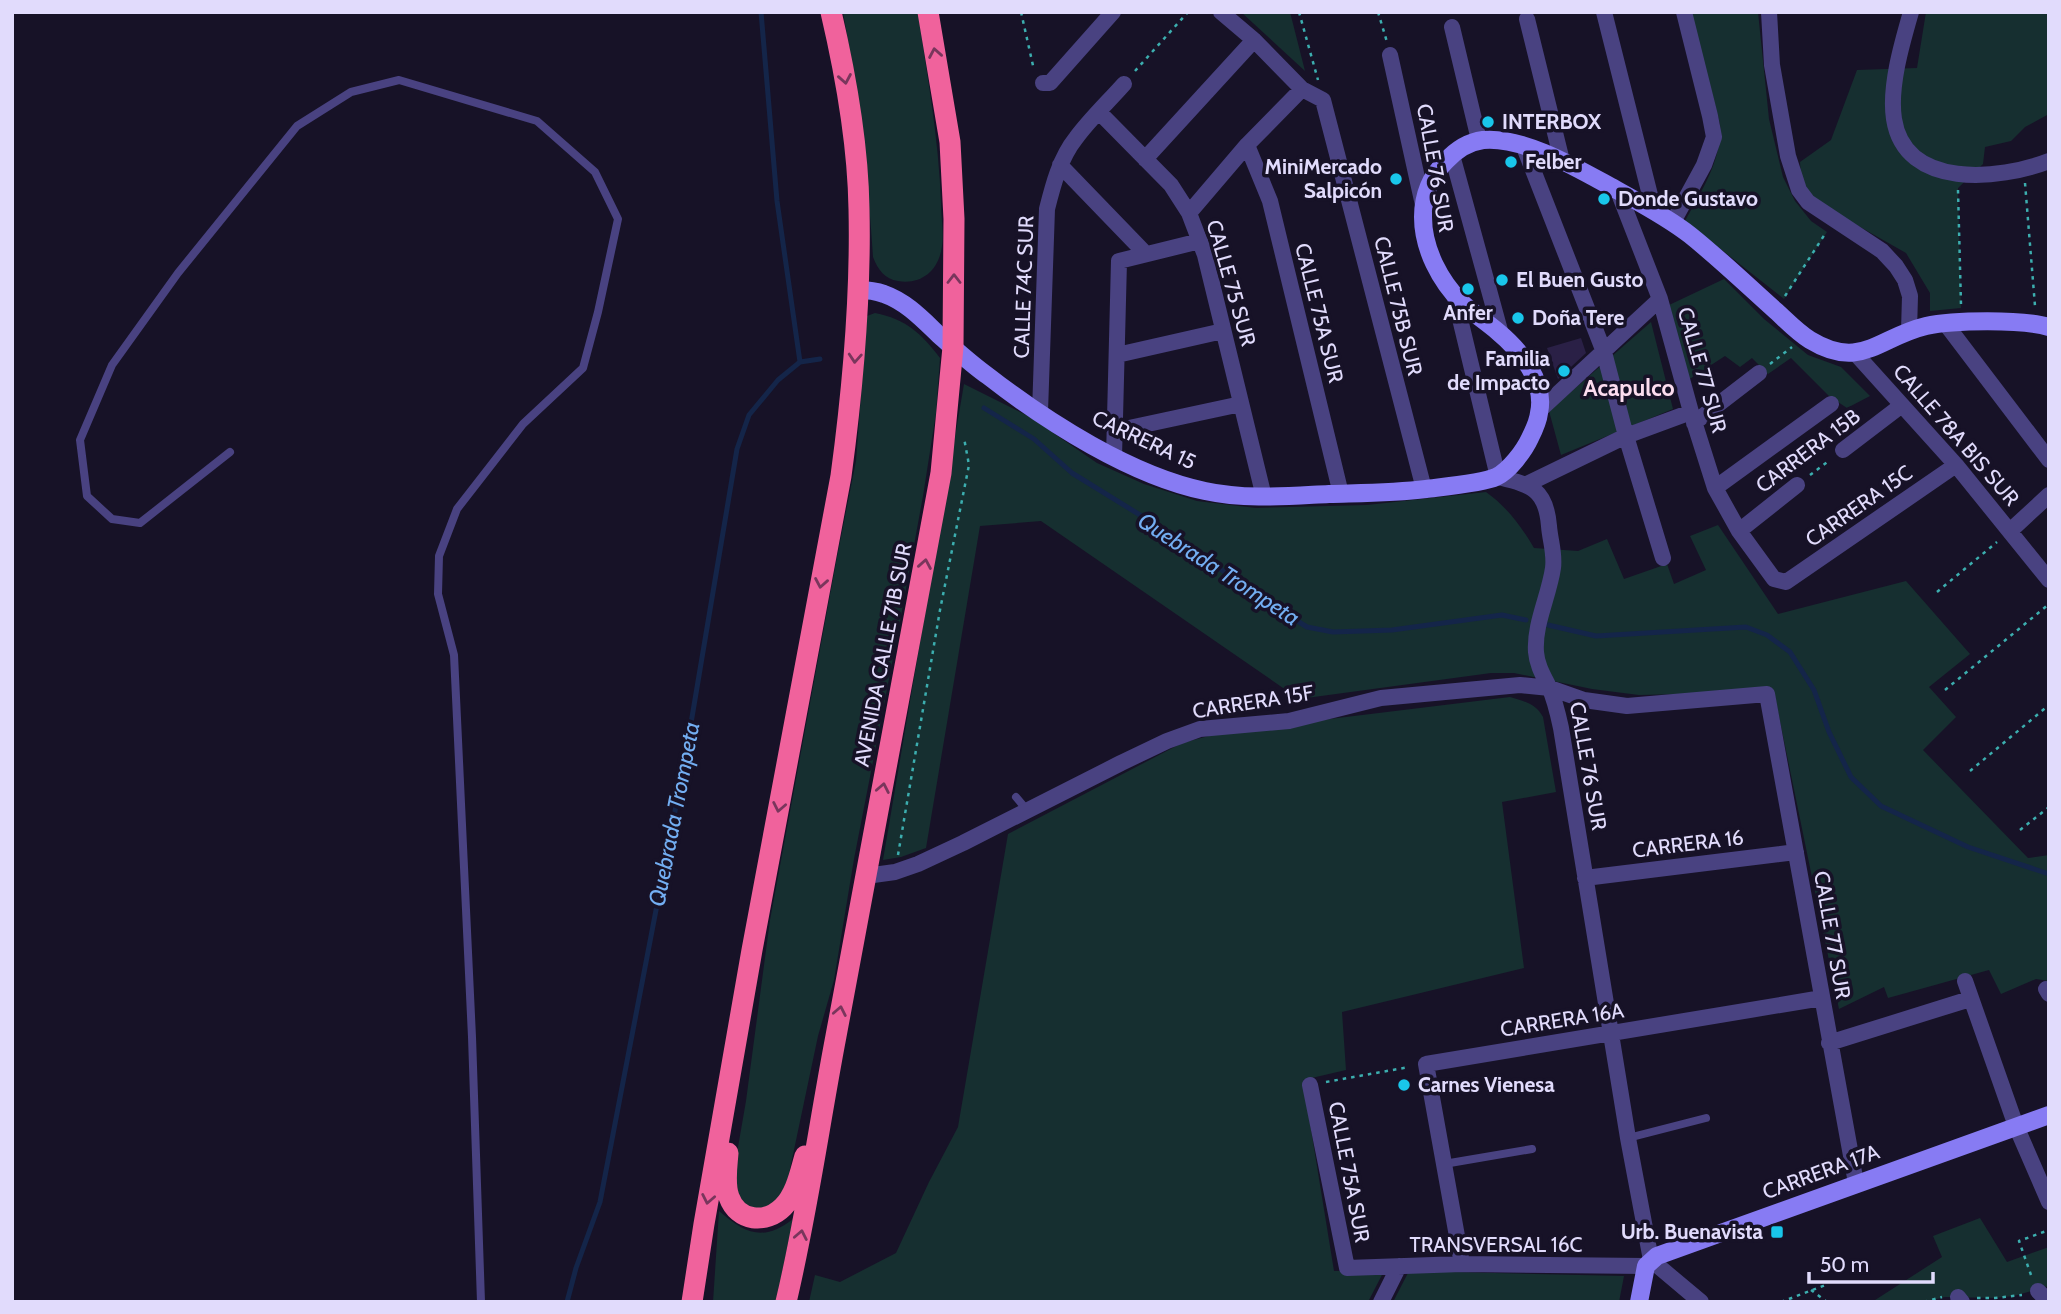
<svg xmlns="http://www.w3.org/2000/svg" width="2061" height="1314" viewBox="0 0 2061 1314" font-family="Cabin,sans-serif">
<style>
.green{fill:#162f30}
.lines{fill:none;stroke-linecap:round;stroke-linejoin:round}
.stream{stroke:#142549;stroke-width:5}
.building{fill:#2a2046}
.path{stroke:#3caeaf;stroke-width:2.5;stroke-dasharray:3.5 5;stroke-linecap:butt}
.lane{stroke:#494281;stroke-width:8}
.street{stroke:#494281;stroke-width:16}
.secondary{stroke:#877bf3;stroke-width:18}
.highway{stroke:#f0629c;stroke-width:21}
.oneway{stroke:#79365c}
.poi-dot{fill:#19c6ea;stroke:#171227;stroke-width:2.5}
.labels{text-anchor:middle;stroke-width:7;stroke-linejoin:round;paint-order:stroke}
.poi-label{font-size:21px;font-weight:bold;fill:#e1dbfc;stroke:#171227;text-anchor:start}
.street-label{font-size:21px;fill:#e1dbfc;stroke:#171227}
.neighbourhood-label{font-size:23px;font-weight:bold;fill:#fcddef;stroke:#171227}
.water-label{font-size:23px;font-style:italic;fill:#73aef2;stroke:#171227}
</style>
<rect width="100%" height="100%" fill="#171227"/>
<path class="green" d="M843,12h75c9,64 21,127 23,191 0,14 3,29 1,43 -3,24 -20,39 -44,35 -13,-2 -20,-11 -25,-24 -5,-82 -15,-164 -30,-245z
M1241,12h49l15,59z
M1691,12h67l11,107 14,58 12,24 16,20 16,11 -43,67 -99,-78c17,-31 37,-61 35,-97z
M1926,12h123v102l-24,13 -14,14 -26,6 -2,17 -25,24 3,120 -31,3v-18l-24,-40 -81,-46 -14,-12 -10,-16 -1,-17 31,-22 26,-70 60,-2z
M1724,279l40,40 44,36 33,12 29,29 -23,12 -18,-12 -38,-38 -23,16 -16,-16 -12,9 -15,-11 -37,24 -21,-74z
M875,313c31,6 47,21 65,45l-4,55 -13,83 -26,142 -43,221 -20,121 -16,56 -31,147 -7,13 -11,11 -11,2 -12,-4 -7,-8 -5,-27 12,-69 24,-181 67,-363 19,-96 11,-145z
M1651,322l22,87 -112,46 -12,-44z
M964,384l66,33 67,46 47,21 53,17 59,7 111,-3 119,-13c21,15 35,34 48,56l44,3 29,-12 17,40 43,-15 7,20 32,-14 -16,-34 28,-11 60,89 128,-33 64,73 -41,33 27,30 -33,33 105,108 21,-3v126l-13,-2 -35,15 -12,-24 -101,28 -4,-11 -45,22 -65,-317 -135,3 -47,-6 -78,-16h-23l-192,26 -258,-178 -61,5 -54,322 -25,9 -18,3z
M1510,697c14,4 26,7 33,20l13,75 -54,10 22,166 -182,44 4,58 -43,10 31,191h50l-16,31h-559l6,-27 25,7 56,-29 33,-71 29,-55 50,-293 174,-91 42,-11z
M719,1211c27,23 44,31 74,8l-17,83h-63z
M1980,1218l27,44 42,-15v39l-35,10 -19,2 -50,-1 -21,5h-52l70,-45 -9,-21z
M1409,1271l215,5 -5,26h-226z"/>
<g class="lines">
<path class="stream" d="M761,12l16,189 23,161
M984,408l50,31 38,34 81,50 56,39 53,34 24,18 21,13 26,5 59,-2 110,-15 24,5
M1548,625l48,11 150,-9 21,8 23,17 24,38 15,42 22,45 30,29 87,41 81,27
M567,1302l9,-34 24,-66 85,-443 52,-310 12,-34 29,-35 22,-18 20,-3"/>
</g>
<path class="building" d="M1581,338l5,15 -28,26 -11,-31z"/>
<g class="lines">
<path class="path" d="M1021,12l13,58
M1299,12l19,68
M1378,12l9,30
M1135,71l53,-59
M2025,183l10,123
M1958,190l3,115
M1785,296l40,-62
M1770,364l22,-17
M1810,475l20,-15
M1937,592l60,-50
M1945,690l104,-86
M1970,771l79,-66
M2020,830l29,-23
M898,855l42,-245 29,-145 -5,-27
M1326,1082l83,-15
M2031,1275l-12,-34 30,-11
M1811,1290l16,12
M1977,1298h18l27,-3
M1781,1302l47,-18
M1924,1302l18,-5"/>
<path class="lane" d="M230,452l-90,71 -28,-4 -25,-23 -7,-56 32,-75 66,-92 119,-147 54,-34 48,-12 138,41 58,51 23,47 -20,93 -15,56 -60,56 -66,85 -18,47 -1,38 16,61 18,382 9,265
M1016,797l11,13
M1628,1138l78,-20
M1444,1164l88,-15"/>
<path class="street" d="M1221,12l33,28 48,49 21,11 101,389
M1604,12l50,199
M1769,12l3,53 16,91 11,34 9,12 74,49 14,15 9,14 5,16 -1,35
M1911,12c-9,31 -22,75 -17,107 11,71 106,61 155,42
M1527,19l35,142
M1452,27l27,113
M1390,55l33,150
M1043,83h7l63,-71
M1099,112l72,73 18,28 16,42 59,242
M1247,145l23,56 71,293
M1524,147l80,205 22,84 37,122
M1452,155l49,179
M1145,159l109,-119
M1060,165l86,89
M1618,191l42,108 31,113 24,76 24,43 35,48 12,3 170,-117
M1189,213l58,-68 55,-56
M1673,222l31,-57 10,-28 -4,-21 -26,-104
M1454,294l44,183c32,8 48,11 51,49 1,14 6,27 4,42 -4,28 -19,56 -17,84 1,13 7,23 13,35 6,13 9,27 12,41l67,410 23,122 50,42
M1945,323l104,137
M1855,353l101,112 93,115
M1117,355l106,-24
M1540,410l120,-111
M1040,412l7,-203c6,-24 13,-51 29,-71 14,-19 32,-36 48,-54
M1694,423l65,-50
M1115,431l126,-27
M1843,450l59,-45
M1114,457l5,-196 81,-20
M1527,484l99,-48 65,-24
M1715,488l116,-84
M1739,531l58,-46
M2010,531l39,-36
M866,876l29,-4 23,-8 45,-21 158,-80 46,-22 33,-12 89,-8 92,-23 139,-13 30,3 34,12 43,6 140,-12 89,489
M1585,878l211,-26
M1965,981l51,145 33,76
M2046,989l3,5
M1829,1043l141,-44
M1310,1085l37,183 115,-4 184,2
M1462,1264l-36,-200 396,-66
M2038,1291l11,11
M1958,1297l4,5
M1381,1302l18,-36"/>
<path class="secondary" d="M858,290c9,0 18,1 26,4 23,8 40,27 56,42 16,14 31,28 48,40 59,46 144,100 217,115 41,9 83,5 124,3 32,-1 65,-1 97,-5 15,-2 57,-6 70,-12 13,-6 28,-26 34,-39 4,-8 8,-16 9,-25 7,-32 -19,-63 -42,-82 -12,-10 -24,-18 -35,-28 -22,-22 -39,-54 -39,-86 0,-21 8,-41 23,-56 10,-11 22,-19 37,-21 41,-4 97,30 132,49 25,14 52,28 75,46 30,24 58,51 86,76 11,10 21,21 34,29 51,31 69,-3 116,-14 27,-6 96,-7 123,1
M1639,1302l7,-36 11,-10 392,-141"/>
<path class="highway" d="M728,1153c-1,13 -4,31 1,44 9,25 37,27 54,10 13,-13 17,-34 22,-51
M692,1302l12,-78 48,-274 89,-474c12,-89 20,-178 18,-267 -1,-66 -13,-133 -28,-197
M786,1302c21,-88 33,-177 50,-266 35,-187 70,-375 105,-563l12,-126 1,-128 -4,-77 -22,-130"/>
</g>
<defs><path id="oneway-chevron" d="M-2-3.5L2.5 0L-2 3.5" fill="none" stroke-width="1.6" stroke-linecap="round" stroke-linejoin="round" transform="scale(1.75)"/></defs>
<g class="oneway">
<use href="#oneway-chevron" transform="translate(935 53) rotate(-100)"/>
<use href="#oneway-chevron" transform="translate(845 79) rotate(80)"/>
<use href="#oneway-chevron" transform="translate(954 279) rotate(-90)"/>
<use href="#oneway-chevron" transform="translate(855 358) rotate(94)"/>
<use href="#oneway-chevron" transform="translate(925 564) rotate(-80)"/>
<use href="#oneway-chevron" transform="translate(821 583) rotate(100)"/>
<use href="#oneway-chevron" transform="translate(883 788) rotate(-79)"/>
<use href="#oneway-chevron" transform="translate(779 807) rotate(101)"/>
<use href="#oneway-chevron" transform="translate(840 1011) rotate(-79)"/>
<use href="#oneway-chevron" transform="translate(708 1199) rotate(101)"/>
<use href="#oneway-chevron" transform="translate(801 1235) rotate(-79)"/>
</g>
<g class="poi-dot">
<circle cx="1488" cy="122" r="7"/>
<circle cx="1511" cy="162" r="7"/>
<circle cx="1396" cy="179" r="7"/>
<circle cx="1604" cy="199" r="7"/>
<circle cx="1502" cy="280" r="7"/>
<circle cx="1468" cy="289" r="7"/>
<circle cx="1518" cy="318" r="7"/>
<circle cx="1564" cy="371" r="7"/>
<circle cx="1404" cy="1085" r="7"/>
<rect x="1770" y="1225" width="14" height="14" rx="3.5"/>
</g>
<g class="labels">
<g class="poi-label">
<text x="1502" y="129">INTERBOX</text>
<text x="1525" y="169">Felber</text>
<text x="1382" y="174" text-anchor="end">MiniMercado<tspan x="1382" dy="24">Salpicón</tspan></text>
<text x="1618" y="206">Donde Gustavo</text>
<text x="1516" y="287">El Buen Gusto</text>
<text x="1468" y="320" text-anchor="middle">Anfer</text>
<text x="1532" y="325">Doña Tere</text>
<text x="1550" y="366" text-anchor="end">Familia<tspan x="1550" dy="24">de Impacto</tspan></text>
<text x="1418" y="1092">Carnes Vienesa</text>
<text x="1763" y="1239" text-anchor="end">Urb. Buenavista</text>
</g>
<g class="street-label">
<text transform="translate(1435 168) rotate(80)" y="7">CALLE 76 SUR</text>
<text transform="translate(1231 283) rotate(74)" y="7">CALLE 75 SUR</text>
<text transform="translate(1024 287) rotate(-88)" y="7">CALLE 74C SUR</text>
<text transform="translate(1398 306) rotate(76)" y="7">CALLE 75B SUR</text>
<text transform="translate(1319 313) rotate(76)" y="7">CALLE 75A SUR</text>
<text transform="translate(1702 370) rotate(74)" y="7">CALLE 77 SUR</text>
<text transform="translate(1956 435) rotate(49)" y="7">CALLE 78A BIS SUR</text>
<text transform="translate(1144 440) rotate(25)" y="7">CARRERA 15</text>
<text transform="translate(1808 451) rotate(-37)" y="7">CARRERA 15B</text>
<text transform="translate(1859 506) rotate(-35)" y="7">CARRERA 15C</text>
<text transform="translate(883 655) rotate(-79)" y="7">AVENIDA CALLE 71B SUR</text>
<text transform="translate(1253 702) rotate(-9)" y="7">CARRERA 15F</text>
<text transform="translate(1588 766) rotate(80)" y="7">CALLE 76 SUR</text>
<text transform="translate(1688 844) rotate(-7)" y="7">CARRERA 16</text>
<text transform="translate(1832 935) rotate(80)" y="7">CALLE 77 SUR</text>
<text transform="translate(1562 1020) rotate(-9)" y="7">CARRERA 16A</text>
<text transform="translate(1349 1172) rotate(79)" y="7">CALLE 75A SUR</text>
<text transform="translate(1821 1172) rotate(-20)" y="7">CARRERA 17A</text>
<text x="1496" y="1252">TRANSVERSAL 16C</text>
</g>
<g class="neighbourhood-label">
<text x="1629" y="396">Acapulco</text>
</g>
<g class="water-label">
<text transform="translate(1219 569) rotate(33)" y="8">Quebrada Trompeta</text>
<text transform="translate(674 814) rotate(-79)" y="8">Quebrada Trompeta</text>
</g>
</g>
<rect width="2061" height="1314" fill="none" stroke="#e1dbfc" stroke-width="28"/>
<path d="M1809 1272v10h124v-10" fill="none" stroke="#e1dbfc" stroke-width="3.5"/>
<text x="1820" y="1272" font-size="21" fill="#e1dbfc" stroke="#171227" stroke-width="5" paint-order="stroke">50 m</text>
</svg>
